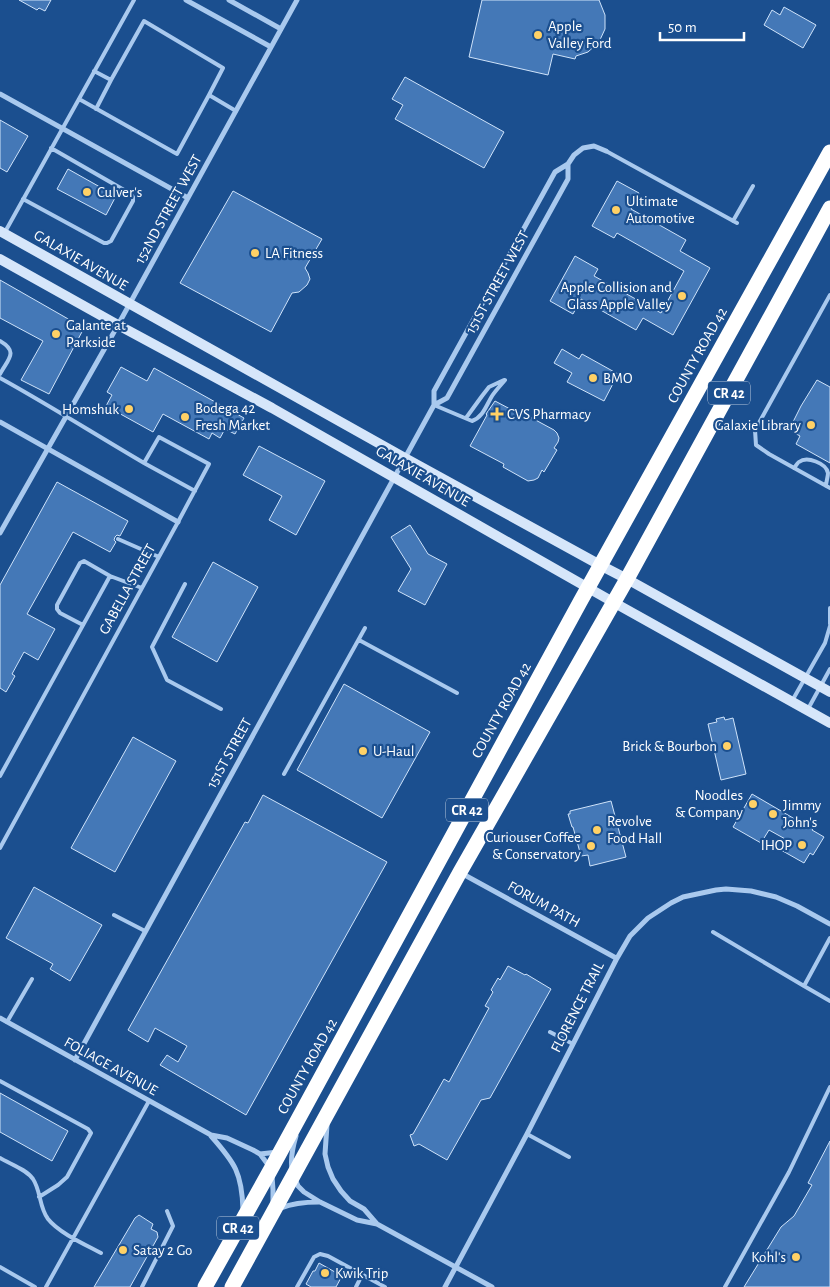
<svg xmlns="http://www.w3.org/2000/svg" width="830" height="1287" viewBox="0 0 830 1287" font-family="'Alegreya Sans',sans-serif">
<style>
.building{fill:#4478b7;stroke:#cfe3fa}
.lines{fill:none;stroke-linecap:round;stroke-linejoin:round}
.lane{stroke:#a9c9ee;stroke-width:4}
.street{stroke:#a9c9ee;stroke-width:5}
.secondary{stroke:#d6e6fa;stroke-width:10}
.highway{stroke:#fff;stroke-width:15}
.poi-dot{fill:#ffd166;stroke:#1b4f8f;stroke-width:2}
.labels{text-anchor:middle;stroke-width:4.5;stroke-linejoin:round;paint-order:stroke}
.shield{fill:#1b4f8f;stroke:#bbcadd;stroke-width:1}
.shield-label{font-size:14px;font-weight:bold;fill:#fff}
.poi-label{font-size:15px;fill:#fff;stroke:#1b4f8f;text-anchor:start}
.street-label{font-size:15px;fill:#fff;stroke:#1b4f8f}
</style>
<rect width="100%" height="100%" fill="#1b4f8f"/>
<path class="building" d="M19,0h32l-6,11 -6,-3 -2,2z
M482,0h117l6,15v14l-6,13 -11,10 -12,4 -1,3 -22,-5 -5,21 -79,-18z
M784,7l32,18 -13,23 -39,-23 8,-15 8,5z
M405,77l99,55 -20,36 -89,-49 8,-14 -11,-6z
M0,120l28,16 -21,36 -7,-4z
M68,169l48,27 -10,19 -49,-26z
M617,181l22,12 -8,16 55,31 -6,11 30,17 -37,67 -30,-17 -7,12 -55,-31 -8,15 -23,-13 25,-45 23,13 -4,7 67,37 23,-42 -67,-38 -3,5 -22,-12z
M233,191l89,48 -17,29 3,5 2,6 -3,6 -8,7 -7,1 -21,39 -91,-49z
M0,280l84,48 -35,66 -28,-14 22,-39 -43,-23z
M562,349l17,10 3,-5 36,20 -14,27 -37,-19 5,-9 -18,-10z
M121,367l26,14 7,-13 90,50 -9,16 -10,-5 -5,9 -8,-5 -3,6 -46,-25 -10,18 -47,-26 6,-11 -5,-3z
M817,380l13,7v76l-34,-19 4,-8 -11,-6 12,-24z
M495,401l34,18 1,-2 24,13 3,3 2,5 -1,4 -4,6 3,2 -13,22 -2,-2 -4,8 -4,2 -6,1 -25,-14 1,-3 -34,-18 17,-31 -1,-1z
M259,446l66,35 -29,54 -27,-15 13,-24 -39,-21z
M57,482l71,39 -8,15 -3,-1 -2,2 -1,3 2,2 -6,10 -37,-20 -46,82 28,15 -17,31 -14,-8 -12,22 3,2 -9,16 -6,-4v-103z
M410,525l18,29 19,10 -22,41 -27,-14 13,-22 -20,-32z
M213,562l45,25 -41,75 -45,-25z
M344,684l86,48 -48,86 -85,-48z
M724,717l1,3 8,-2 13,56 -25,6 -13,-56 9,-2 -1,-3z
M133,737l43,24 -61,111 -44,-24z
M752,794l53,31 2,-4 8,5 -3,4 12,7 -11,18 -3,-2 -6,10 -23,-13 6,-10 -18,-10 -8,13 -28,-16z
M263,795l124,67 -141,253 -86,-50 7,-10 11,7 9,-16 -32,-18 -7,14 -20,-12 117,-208 3,1z
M611,801l15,56 -36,9 -2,-11 -7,1 -8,-29h-1l-4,-13h2v-3z
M34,887l68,38 -32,56 -20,-12 3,-5 -47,-26z
M508,966l17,9 1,-1 25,15 -61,109 -9,2 -34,60 -28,-16 -5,2 -4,-11 3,-1 31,-55 5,3 40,-74 -4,-2 8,-14 -2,-2 7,-12 2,2z
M0,1093l68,38 -16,30 -52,-29z
M830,1141v146h-86l37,-60 13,-11 18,-31 -4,-2z
M139,1215l14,9 -2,5 6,3 1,5 -28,50h-36l41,-69z
M319,1263l23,13 -6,11h-25l-5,-3 7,-13h2z"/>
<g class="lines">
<path class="lane" d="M94,71l17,9 33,-59 79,47 -14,27 27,16
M79,99l98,55 32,-59
M96,109l15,-29
M606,151l131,72
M23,199l81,44h3l4,-2 22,-40v-4l-2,-3 -80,-46
M733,221l20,-35
M5,232l129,-232
M830,295l-75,135 1,15 13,9 61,34
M0,341c19,11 8,18 0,33
M0,378c49,27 96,57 144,85
M434,405l38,16c11,-4 14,-15 20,-25 4,-6 9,-11 13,-16
M466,418l16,-22 7,-9 15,-7
M794,468c1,-1 4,-6 5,-6 8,-6 27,1 29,11 0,4 -2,9 -2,13
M118,539l41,18
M185,584l-33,63 15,33 54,29
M830,608v16
M83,625l-23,-12 -3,-4v-4l23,-42 4,-2 26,15
M359,640l98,53
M792,701l33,-58 5,-17
M808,709l22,-40
M284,774l81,-146
M0,776l110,-200 32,12
M0,848l178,-326 31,-58 -50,-27 -15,26 51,28
M114,915l31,16
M713,932l91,54
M830,938l-26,48 26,15
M7,1022l25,-43
M550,1032l23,12
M0,1081l88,48 3,4 -24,44 -9,8 -19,12
M527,1134l42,23
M0,1158c10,6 26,11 33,21 8,12 6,28 15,40 11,14 38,26 53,34
M0,1267l35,20
M46,1287l103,-186
M142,1287l31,-61 -6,-15
M297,1287l17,-30 6,-3 8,2 57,31
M356,1287l6,-12
M725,1287l64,-115 41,-85"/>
<path class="street" d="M186,0l85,47
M229,0l52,29
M0,94l188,104
M434,405l13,-7 121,-219v-15
M0,422l178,100
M0,533l118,-208 179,-325
M461,873l155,85
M0,1018l211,117 16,3 26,12 7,4 9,12
M75,1060l359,-655v-14l121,-219 13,-8 6,-9 9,-7 11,-2 12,5
M327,1125l-2,29 3,13 5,12 8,12 9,10 14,8 13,15
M211,1136c24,27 31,37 32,74
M260,1154l18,-2
M292,1169c-2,-12 1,-23 4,-33
M272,1176l1,14v13
M295,1179l3,7 6,6 16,10 37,18 20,4 115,63
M281,1208c12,-5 24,-6 38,-6
M445,1287l82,-153 89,-174 14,-24 18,-18 23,-15 12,-6 33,-7 10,-1 25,2 25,6 21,9 33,18"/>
<path class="secondary" d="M0,231l405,227 195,107 27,14 203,113
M0,259l118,66 154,83 341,194 217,121"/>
<path class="highway" d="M205,1287l66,-118 309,-567 250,-450
M232,1287l228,-415 167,-293 203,-371"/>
</g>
<g class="poi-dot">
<circle cx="538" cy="35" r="5"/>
<circle cx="87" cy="192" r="5"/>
<circle cx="616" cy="210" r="5"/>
<circle cx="255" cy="253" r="5"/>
<circle cx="682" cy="296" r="5"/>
<circle cx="56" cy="334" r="5"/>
<circle cx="593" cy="378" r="5"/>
<circle cx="129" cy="409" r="5"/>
<path d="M494.5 406.5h5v5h5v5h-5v5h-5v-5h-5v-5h5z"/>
<circle cx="185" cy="417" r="5"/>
<circle cx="811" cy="425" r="5"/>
<circle cx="727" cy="746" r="5"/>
<circle cx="363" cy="751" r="5"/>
<circle cx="753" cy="804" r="5"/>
<circle cx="773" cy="814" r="5"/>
<circle cx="597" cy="830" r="5"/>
<circle cx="802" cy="845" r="5"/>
<circle cx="591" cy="846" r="5"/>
<circle cx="123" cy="1250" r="5"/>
<circle cx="796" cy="1257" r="5"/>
<circle cx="325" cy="1273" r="5"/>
</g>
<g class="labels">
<g class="shield">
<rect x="708" y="381.5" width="42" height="23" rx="4"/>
<rect x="446" y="798.5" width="42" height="23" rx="4"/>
<rect x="217" y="1216.5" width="42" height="23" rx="4"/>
</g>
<g class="shield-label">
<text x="729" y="398">CR 42</text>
<text x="467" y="815">CR 42</text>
<text x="238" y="1233">CR 42</text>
</g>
<g class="poi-label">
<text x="548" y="31">Apple<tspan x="548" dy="17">Valley Ford</tspan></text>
<text x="97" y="197">Culver's</text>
<text x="626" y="206">Ultimate<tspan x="626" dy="17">Automotive</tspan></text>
<text x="265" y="258">LA Fitness</text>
<text x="672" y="292" text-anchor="end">Apple Collision and<tspan x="672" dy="17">Glass Apple Valley</tspan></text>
<text x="66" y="330">Galante at<tspan x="66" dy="17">Parkside</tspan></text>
<text x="603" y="383">BMO</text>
<text x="195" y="413">Bodega 42<tspan x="195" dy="17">Fresh Market</tspan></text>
<text x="119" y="414" text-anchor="end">Homshuk</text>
<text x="507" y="419">CVS Pharmacy</text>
<text x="801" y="430" text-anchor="end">Galaxie Library</text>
<text x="717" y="751" text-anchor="end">Brick &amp; Bourbon</text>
<text x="373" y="756">U-Haul</text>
<text x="743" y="800" text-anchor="end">Noodles<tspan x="743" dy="17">&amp; Company</tspan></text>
<text x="783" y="810">Jimmy<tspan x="783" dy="17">John's</tspan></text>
<text x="607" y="826">Revolve<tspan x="607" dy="17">Food Hall</tspan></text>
<text x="581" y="842" text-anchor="end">Curiouser Coffee<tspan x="581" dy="17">&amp; Conservatory</tspan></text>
<text x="792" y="850" text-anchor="end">IHOP</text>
<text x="133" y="1255">Satay 2 Go</text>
<text x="786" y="1262" text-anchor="end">Kohl's</text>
<text x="335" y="1278">Kwik Trip</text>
</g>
<g class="street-label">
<text transform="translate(168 209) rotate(-61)" y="5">152ND STREET WEST</text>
<text transform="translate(81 260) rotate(30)" y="5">GALAXIE AVENUE</text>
<text transform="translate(497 282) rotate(-61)" y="5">151ST STREET WEST</text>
<text transform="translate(697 355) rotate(-61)" y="5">COUNTY ROAD 42</text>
<text transform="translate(423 476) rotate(30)" y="5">GALAXIE AVENUE</text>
<text transform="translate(127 589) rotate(-61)" y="5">GABELLA STREET</text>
<text transform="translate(501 710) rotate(-61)" y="5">COUNTY ROAD 42</text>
<text transform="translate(229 753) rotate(-61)" y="5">151ST STREET</text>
<text transform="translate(544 904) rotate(29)" y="5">FORUM PATH</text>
<text transform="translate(577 1007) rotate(-63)" y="5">FLORENCE TRAIL</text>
<text transform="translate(111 1066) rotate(29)" y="5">FOLIAGE AVENUE</text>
<text transform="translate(307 1066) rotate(-61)" y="5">COUNTY ROAD 42</text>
</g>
</g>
<path d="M660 32v8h84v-8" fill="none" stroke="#ffffff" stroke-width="2.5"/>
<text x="668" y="32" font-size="15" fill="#ffffff" stroke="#1b4f8f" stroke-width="4" paint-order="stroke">50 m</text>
</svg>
